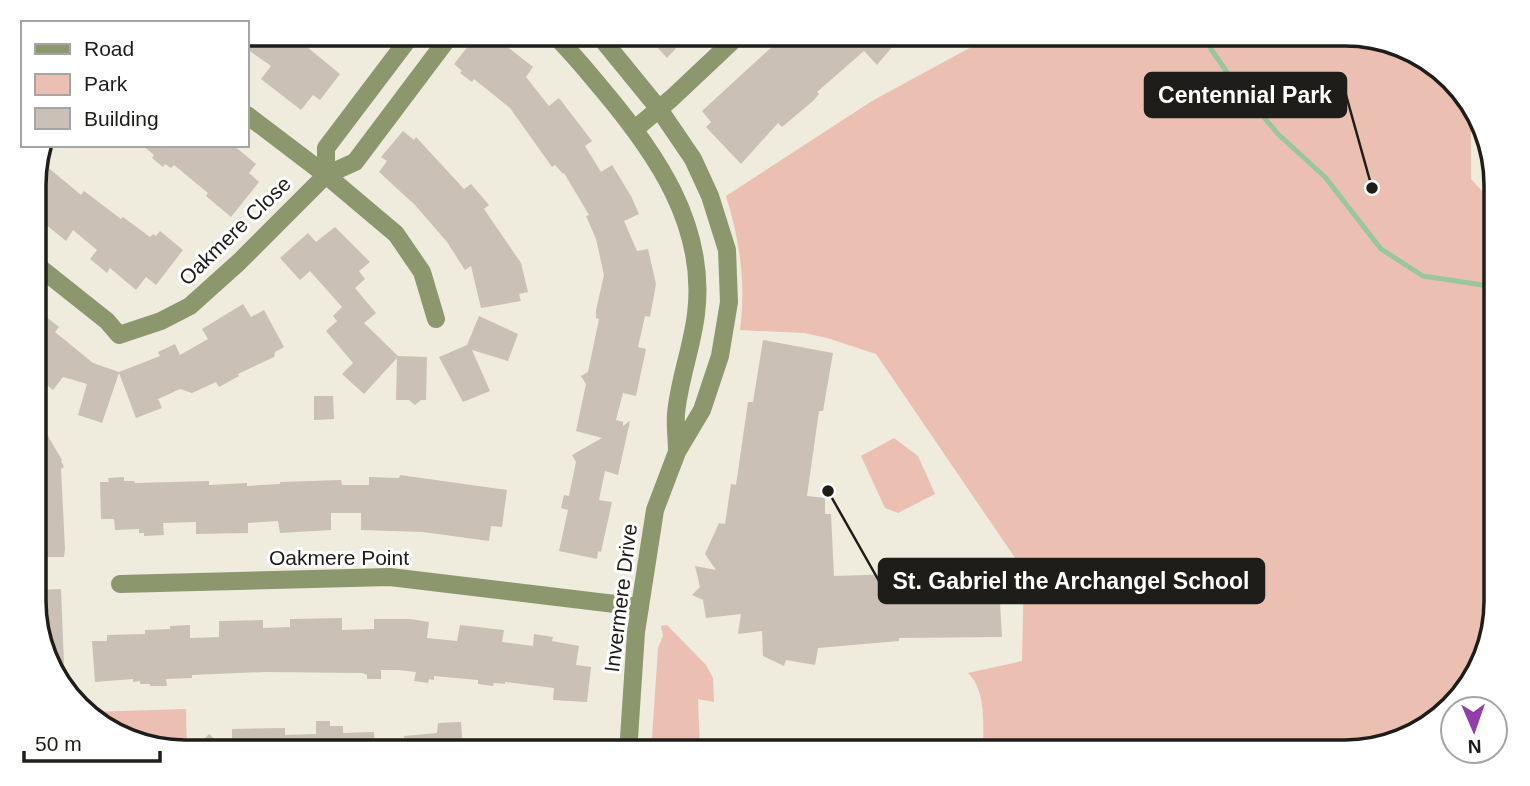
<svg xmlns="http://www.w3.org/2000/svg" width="1530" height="786" viewBox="0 0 1530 786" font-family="Helvetica,sans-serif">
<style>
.green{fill:#ebc0b2}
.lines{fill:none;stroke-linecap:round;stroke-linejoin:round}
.stream{stroke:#9ac69d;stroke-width:5}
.building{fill:#cbc0b6}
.minor{stroke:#8c976d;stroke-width:18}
.tertiary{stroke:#8c976d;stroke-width:18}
.labels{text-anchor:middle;stroke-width:6;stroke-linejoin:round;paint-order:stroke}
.street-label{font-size:21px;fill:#1f1d19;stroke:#fff}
.rim{fill:none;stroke:#1f1d19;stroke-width:3.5}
.leader{fill:none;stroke:#1f1d19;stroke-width:2.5}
.callout-dot{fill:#1f1d19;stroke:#fff;stroke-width:2.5}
.callout{fill:#1f1d19;stroke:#1f1d19;stroke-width:2.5}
.callout-label{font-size:23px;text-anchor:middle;font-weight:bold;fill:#fff}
</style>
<rect width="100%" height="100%" fill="#efebdd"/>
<path class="green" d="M997,33h348l67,16 59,51v79l25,27 1,396 -16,66 -51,59 -75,25 -372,1c0,-26 4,-62 -15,-80l54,-12 2,-90 -148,-217 -49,-16 -23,-5 -64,-3c6,-47 0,-89 -14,-134l146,-95z
M894,438l24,18 17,38 -37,19 -13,-5 -24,-52z
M667,625l39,40 7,13 1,24 -16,-3 2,54h-49l7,-105 5,-12 -2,-10z
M186,709l1,44 -69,-16 -31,-25z"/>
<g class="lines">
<path class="stream" d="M1200,33l31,45 47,56 47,43 56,72 42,27 73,11"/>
</g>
<path class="building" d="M247,33h43l50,41 -20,26 -7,-5 -12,15 -40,-31 10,-13 -24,-17z
M490,33l43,34 -7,10 23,29 10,-8 33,43 -7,5 16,26 11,-7 19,31 8,18 -15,7 13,30 11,-2 8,35 -6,33 -5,-1 -7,31 8,2 -10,47 -13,-3 -7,27 7,2v4l7,-5 -12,54 -13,-4 -6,29 13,2 -11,50 -3,-1 -1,8 -38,-8 9,-41 -7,-2 3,-13 5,1 7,-34 -4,-7 30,-17 -26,-7 10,-47 -5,-8 7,-4 11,-53 -3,-1v-8l8,-35 -8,-36 -10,-23 3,-1 -25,-42 -1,1 -8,-9 -3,2 -42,-59 -36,-29 -2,3 -12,-9 2,-2 -8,-7 19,-24 6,6z
M644,33h46l-23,25z
M787,33h117l-27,32 -13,-14 -47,41 2,2 -6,7 -31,26 -4,-4 -37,41 -35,-37 5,-5 -9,-11z
M403,131l11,9 2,-3 48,52 7,-5 18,21 -5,4 37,54 7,29 -9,2 2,7 -40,7 -10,-42 -6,4 -18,-28 -32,-37 -36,-33 8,-11 -6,-4z
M142,145h91l23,19 -7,9 10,9 -28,35 -25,-21 2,-3 -34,-28 -3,3 -6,-4 -2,3 -11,-9 2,-3z
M38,159l43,36 3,-4 37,28 2,-2 27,20 3,-3 3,2 4,-5 23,19 -27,35 -10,-8 -10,13 -26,-22 -3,5 -17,-14 7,-9 -24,-20 -7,11 -32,-26v-41z
M335,227l35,35 -11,9 6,8 -10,9 21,25 -12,10 34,33 29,1 -1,43h-5l-6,5 -6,-5h-13l1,-42 -33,36 -22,-20 11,-11 -27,-32 11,-10 -4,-5 9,-9 -32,-36 -10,9 -20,-22 28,-25 8,9z
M243,304l8,13 13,-7 20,37 -9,5 -1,5 -36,17 1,2 -20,11 -3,-5 -24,11 -12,-4 -22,10 4,9 -26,10 -17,-45 -17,50 -24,-8 9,-31 -24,-7 -10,13 -19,-15v-4l6,-8 -6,-4v-52l25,20 -4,5 38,31 26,9 41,-16 -2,-4 17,-8 5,11 28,-16 -6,-10z
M479,316l39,18 -10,27 -36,-11 18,41 -27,11 -24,-45 28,-12z
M763,340l70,13 -10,58h-4l-12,85 18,2v16h6l3,62 63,-2v-6l83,-1v35h20l2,35 -103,1v3l-81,7 -3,17 -29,-5 -2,6 -21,-10 -1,-25 -24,3 3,-20 -35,4 -3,-18 -11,-5 8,-8 -5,-21 21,4 -11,-16 14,-31 6,1 6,-40 5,1 12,-83h5z
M314,396h19l1,23 -20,1z
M48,436l14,24 -1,1 3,6 -3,2 4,80 -1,8h-30v-114z
M400,475l107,15 -5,37 -11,-1 -2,15 -66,-9 -62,-2v-17h-30v17l-51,3 -2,-12 -30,2v10l-52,1v-12l-33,1 1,12 -20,1v-3h-5v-4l-24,1 -1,-11h-13l-1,-37h9l-1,-4 16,-1v4h10l1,2 74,-2v4l38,-2v3l33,-2v-2l61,-2 1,5h27v-8l30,1z
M61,589l4,101h-2l-28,-68v-32z
M342,618v12l32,-1v-10h36l19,3 -2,16 30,3 3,-16 44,5 -2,12 31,4 1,-12 19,3 -1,4 27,5 -3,19 15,2 -4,35 -34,-2 1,-12 -49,-6v2l-11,-1 -1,3 -15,-2v-4l-44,-4v4l-5,-1 -1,4 -14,-2 2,-9 -18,-2h-17v9h-14v-4l-5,-2 -98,-1 -72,3v3l-26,1 1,7h-17v-2h-10v-3l-7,1v-3l-38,3 -3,-41h15v-6l38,-1v-4l25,-1v-3l20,-1v13l29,-1v-16l44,-1v8l27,-1v-8z
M316,721h14v5h13v7l31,-1 1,21h-143v-24l53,-1v7l31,-1z
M461,722l2,31h-57l-2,-17 33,-3 1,-10z
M209,734l21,19h-39z"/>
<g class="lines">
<path class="minor" d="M247,115l79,60 70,59 26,38 14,47
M635,129l37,-31 69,-65
M326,175v-27l87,-115
M34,263l73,58 12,14 42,-14 29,-15 49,-44 87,-87 29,-13 97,-129
M120,584l270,-7 250,30"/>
<path class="tertiary" d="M552,33c19,18 34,37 50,56 54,64 105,137 94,225 -4,34 -17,66 -20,100 -1,12 1,25 1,37
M597,33l62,76 34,50 17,37 17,54 2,52 -9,54 -18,54 -25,42 -22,58 -19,122 -8,121"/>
</g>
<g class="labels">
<g class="street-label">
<text transform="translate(235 231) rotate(-44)" y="7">Oakmere Close</text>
<text x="339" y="565">Oakmere Point</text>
<text transform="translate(621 598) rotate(-83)" y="7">Invermere Drive</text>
</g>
</g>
<path d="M0 0H1530V786H0ZM185 46H1345A139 139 0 0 1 1484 185V601A139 139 0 0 1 1345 740H185A139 139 0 0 1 46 601V185A139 139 0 0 1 185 46Z" fill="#fff" fill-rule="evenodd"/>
<path class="rim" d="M185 46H1345A139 139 0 0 1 1484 185V601A139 139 0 0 1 1345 740H185A139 139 0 0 1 46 601V185A139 139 0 0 1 185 46Z"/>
<path class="leader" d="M1372 188L1346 95M828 491L879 581"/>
<g class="callout-dot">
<circle cx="1372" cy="188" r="7"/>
<circle cx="828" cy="491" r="7"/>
</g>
<g class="callout">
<rect x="1145" y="73" width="201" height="44" rx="7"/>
<rect x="879" y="559" width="385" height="44" rx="7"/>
</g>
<g class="callout-label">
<text x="1245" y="103">Centennial Park</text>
<text x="1071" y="589">St. Gabriel the Archangel School</text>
</g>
<rect x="21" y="21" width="228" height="126" fill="#ffffff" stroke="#a5a5a3" stroke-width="2"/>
<rect x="35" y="44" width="35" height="10" fill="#8c976d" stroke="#a5a5a3" stroke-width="2"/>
<text x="84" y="56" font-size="21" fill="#1f1d19">Road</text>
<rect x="35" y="74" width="35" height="21" fill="#ebc0b2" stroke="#a5a5a3" stroke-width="2"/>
<text x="84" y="91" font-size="21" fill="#1f1d19">Park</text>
<rect x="35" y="108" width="35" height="21" fill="#cbc0b6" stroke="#a5a5a3" stroke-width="2"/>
<text x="84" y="126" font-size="21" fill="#1f1d19">Building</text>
<g transform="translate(1474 730) rotate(178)"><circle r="33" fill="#ffffff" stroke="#a5a5a3" stroke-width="2"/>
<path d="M0-5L12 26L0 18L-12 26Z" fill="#923daa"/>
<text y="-10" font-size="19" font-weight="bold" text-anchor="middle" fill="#1f1d19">N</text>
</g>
<path d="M24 751v10h136v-10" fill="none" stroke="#1f1d19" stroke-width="3.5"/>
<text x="35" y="751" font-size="21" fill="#1f1d19" stroke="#ffffff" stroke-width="5" paint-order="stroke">50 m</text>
</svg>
